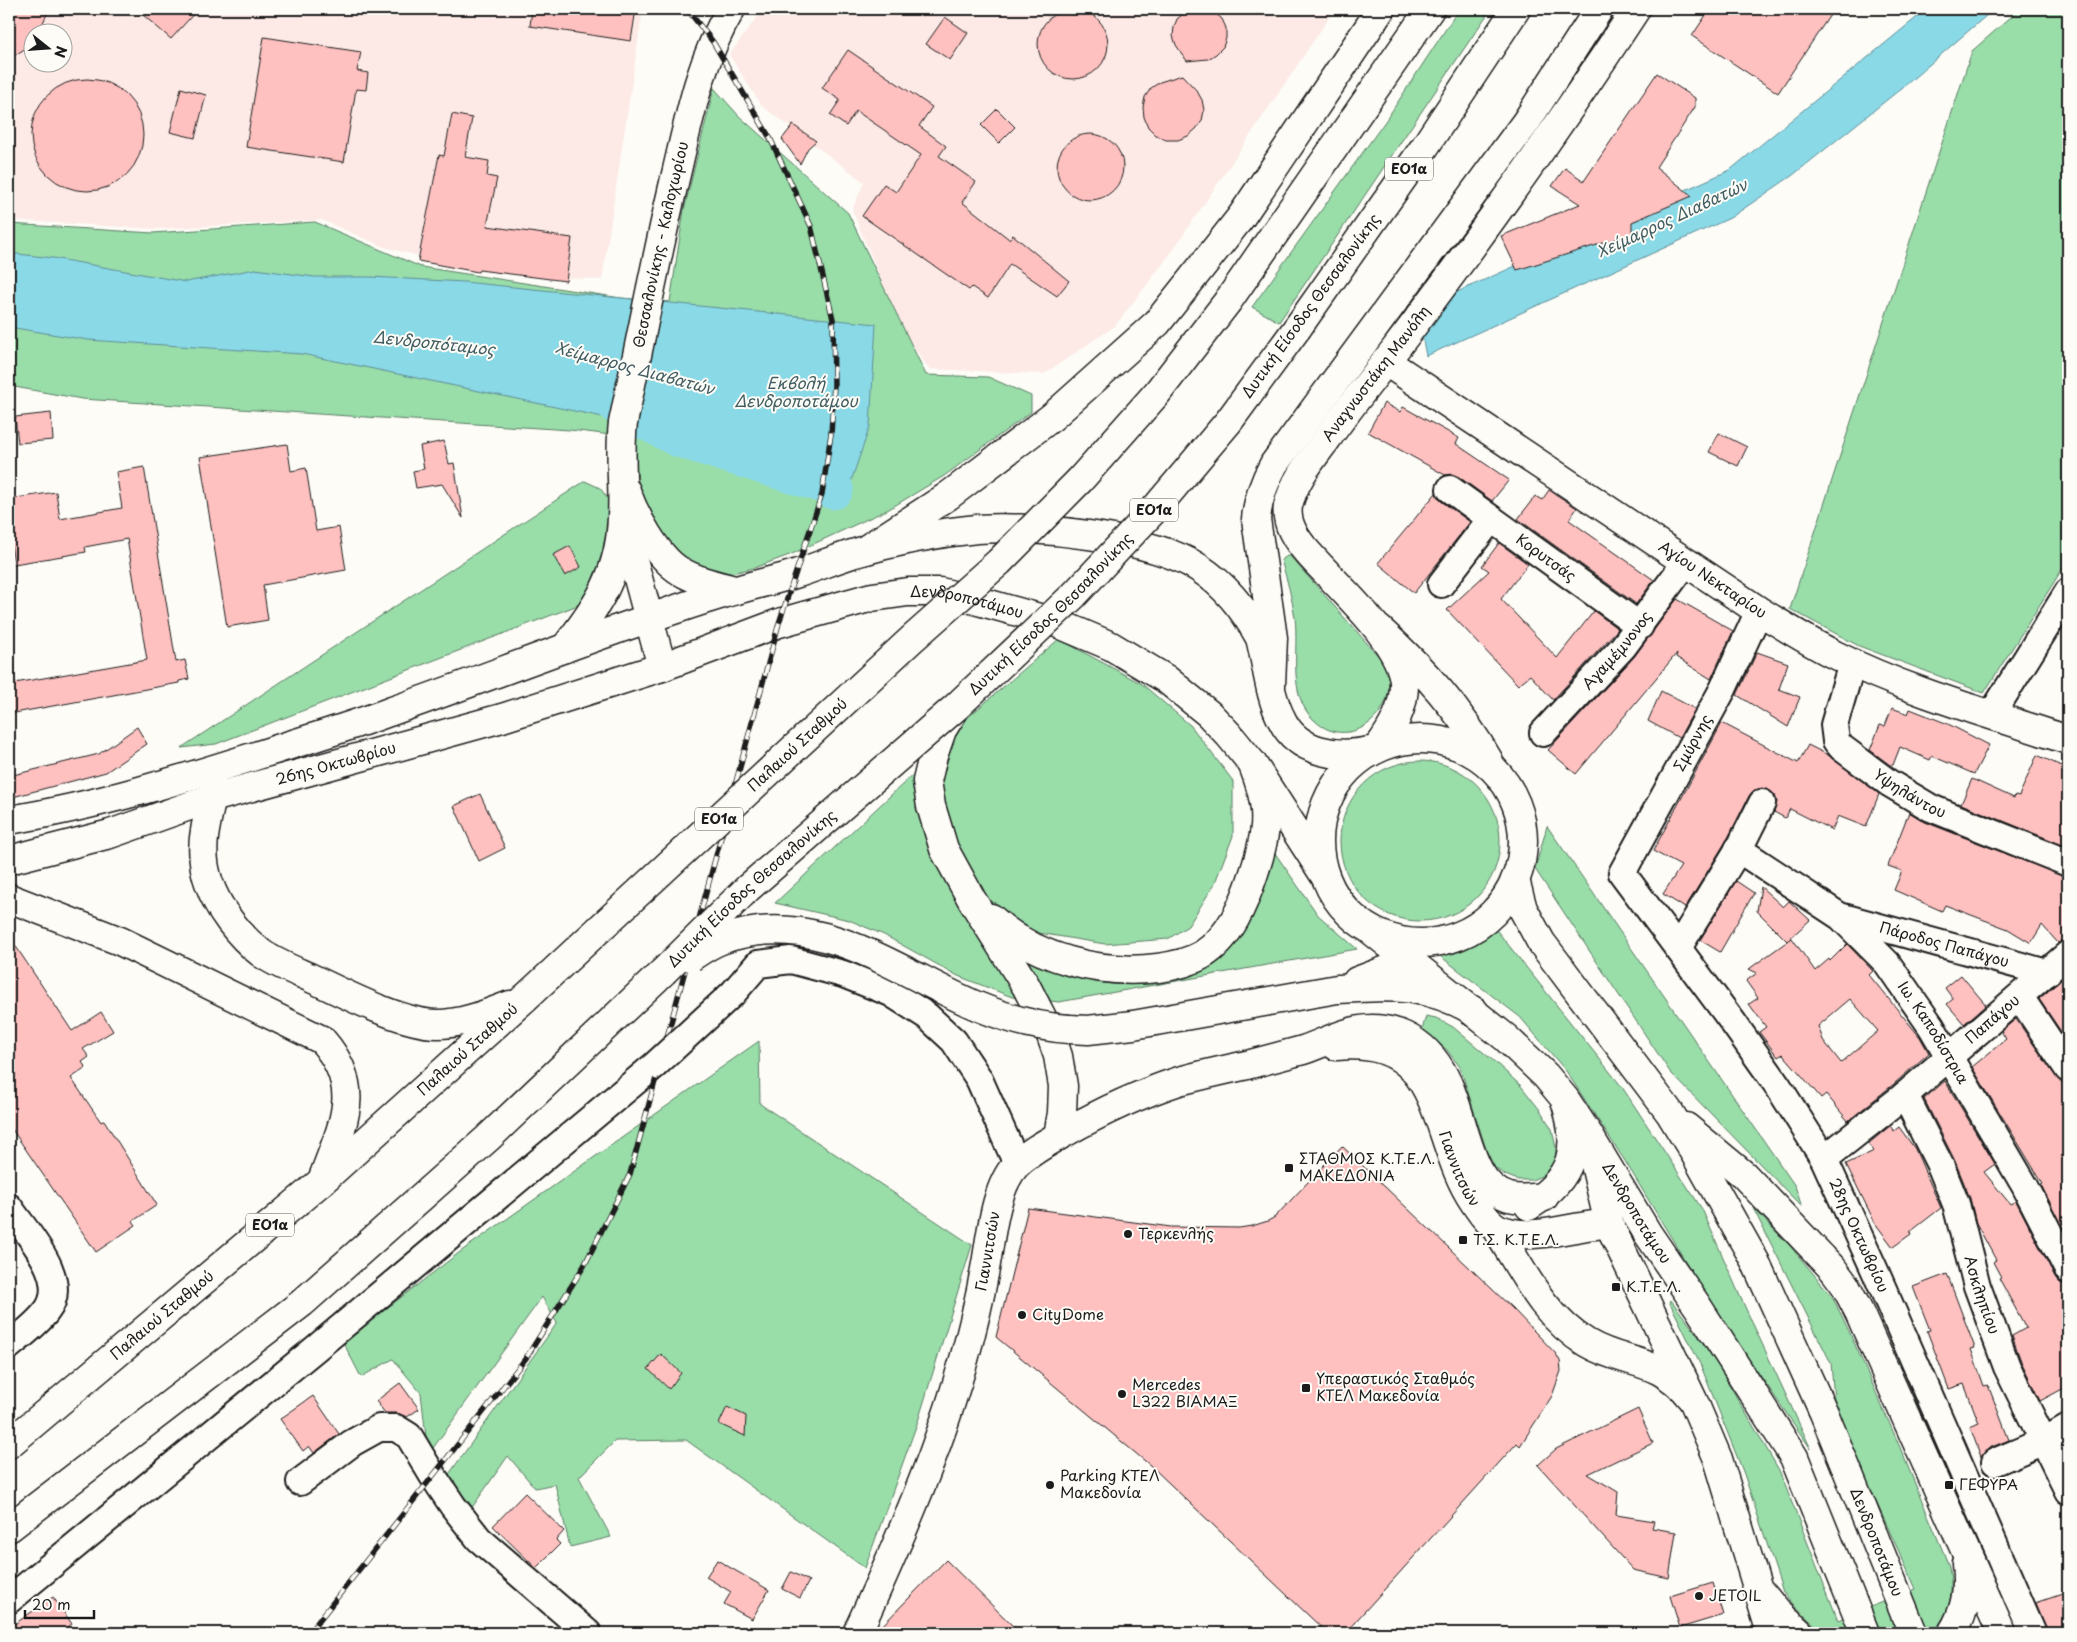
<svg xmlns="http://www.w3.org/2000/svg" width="2077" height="1642" viewBox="0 0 2077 1642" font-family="'Playpen Sans',sans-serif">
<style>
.built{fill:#fdeae6;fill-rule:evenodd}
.green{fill:#99dda9;stroke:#5a7c62}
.water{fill:#8ad9e7;stroke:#5e8d96}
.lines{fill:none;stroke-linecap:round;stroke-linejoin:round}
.river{stroke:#8ad9e7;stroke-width:41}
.building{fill:#fec1c0;stroke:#1c1c1c;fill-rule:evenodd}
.minor-casing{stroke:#1c1c1c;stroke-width:30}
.tertiary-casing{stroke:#1c1c1c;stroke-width:31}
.secondary-casing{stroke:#1c1c1c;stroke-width:31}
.trunk-casing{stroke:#1c1c1c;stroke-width:31}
.minor{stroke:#fdfcf7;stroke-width:26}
.tertiary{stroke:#fdfcf7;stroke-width:28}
.secondary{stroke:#fdfcf7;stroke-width:28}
.trunk{stroke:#fdfcf7;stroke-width:28}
.rail-casing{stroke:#1c1c1c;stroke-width:5.5}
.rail{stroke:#fdfcf7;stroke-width:4;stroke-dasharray:11;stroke-linecap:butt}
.minor-bridge-casing{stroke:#1c1c1c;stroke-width:30;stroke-linecap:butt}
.trunk-bridge-casing{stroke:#1c1c1c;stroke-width:31;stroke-linecap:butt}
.minor-bridge{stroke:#fdfcf7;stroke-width:26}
.trunk-bridge{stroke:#fdfcf7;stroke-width:28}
.poi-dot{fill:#1c1c1c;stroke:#fdfcf7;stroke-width:2}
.labels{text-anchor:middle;stroke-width:4;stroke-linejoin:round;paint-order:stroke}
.shield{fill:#fdfcf7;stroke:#605f5e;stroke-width:1}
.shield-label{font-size:14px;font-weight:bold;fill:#1c1c1c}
.street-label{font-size:15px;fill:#1c1c1c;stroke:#fdfcf7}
.poi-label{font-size:15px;fill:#1c1c1c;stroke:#fdfcf7;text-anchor:start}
.water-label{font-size:16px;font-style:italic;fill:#425e63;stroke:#fdfcf7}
</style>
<rect width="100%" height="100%" fill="#fdfcf7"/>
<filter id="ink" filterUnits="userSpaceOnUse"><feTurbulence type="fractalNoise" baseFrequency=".02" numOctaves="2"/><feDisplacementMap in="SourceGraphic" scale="10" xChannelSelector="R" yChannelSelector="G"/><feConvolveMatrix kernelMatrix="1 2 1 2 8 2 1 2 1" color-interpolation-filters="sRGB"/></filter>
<g filter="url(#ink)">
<path class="built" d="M9,9h634l-41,271 -124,-9 -94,-24 -62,-27 -167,9 -146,-9zM32,32h30v30h-30z
M763,9h572l-164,244 -56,73 -71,48 -115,-5 -26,-36 -51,-123 12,-28 -102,-76 -33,-51z"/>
<path class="green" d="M1459,9h32l-212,313 -27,-15 134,-187z
M2020,9h48v551l-84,133 -125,-47 -69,-37 182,-558z
M714,88l25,28 109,97 78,162 62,2 43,19v16l-87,64 -55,33 -97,45 -38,14 -22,5h-11l-25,-5 -29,-25 -22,-40 -7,-23 -3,-20 1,-22 -66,-8 -488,-31 -73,-13v-162l144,9 162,-11 106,45 200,31 49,4 14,-92z
M585,481l15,7 11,15 1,30 -20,56 -14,16 -362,139 -35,4z
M1289,555l92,104c29,45 -29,98 -67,61 -27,-25 -15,-69 -19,-102 -3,-20 -8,-39 -14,-58z
M1059,639l83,45 49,42 42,55v55l-19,49 -26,41 -20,13 -63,5 -72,-12 -39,-30 24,55 82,19 89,-6 81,-124 48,69 39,34 -298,53 -47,-5 -54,-21 -74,-41 -35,-15 -74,-17 172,-160 19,-24z
M1340 841a80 80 0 1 1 160 0a80 80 0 1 1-160 0Z
M1547,826l248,360 7,21 -132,-135 -135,-203z
M1494,927l128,160 80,122 37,85 72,155 -98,-142 -88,-146 -59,-90 -46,-54 -80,-61c20,-7 38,-14 54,-29z
M1426,1016l10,2 17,9 43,36 25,23 19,24 12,19 4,19 -1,12 -11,15 -12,5h-14l-13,-5 -10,-7 -8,-16 -27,-85 -14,-18 -24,-19z
M759,1041l1,63 212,141 -53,173 -54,150 -179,-128 -71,1 -36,36 32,60 -41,10 -15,-63 -20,4 -27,-32 -37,53 -24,-32 110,-154 -15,-26 -114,158 -7,-62 -28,-34 -32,18 -18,-35 117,-90z
M1753,1208l37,38 42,50 17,35 50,114 50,121c5,28 2,45 -17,67h-109l-33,-31 -7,-10 -39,-118 -43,-108 -31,-63 1,-3 25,33 23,34 60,103 59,150 78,-31 -81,-177 -4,-49z"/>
<path class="water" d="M1927,9h67l-86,74 -115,92 -63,43 -304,138 -9,-46 313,-140z
M9,253l44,5 133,24 69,-13 59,8h57l93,5 412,42 -6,102 -23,67 -139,-54 -406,-85 -214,-14 -79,-13z"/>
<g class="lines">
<path class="river" d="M617,404l62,33 145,46 9,6"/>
</g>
<path class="building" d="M9,9h40l-10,23h-7v9l-9,9 -14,9z
M136,9h62l-27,30z
M532,9h104l-5,32 -101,-15z
M1189,9h22l11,10 4,9v10l-3,9 -7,7 -8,5 -21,2 -11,-16 -3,-9 1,-9 3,-8z
M1710,9h124l-56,84 -86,-57z
M1038 44a35 35 0 1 1 70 0a35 35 0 1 1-70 0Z
M945,17l23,16 -18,27 -24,-16z
M264,37l97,15 -4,19 11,2 -2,17 -10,-1 -12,73 -98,-15z
M848,50l84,57 -13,19 27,20 -7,10 37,26 -14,20 47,37 4,-4 56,46 -12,15 -47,-32 -22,34 -16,-11 -3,3 -107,-74 22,-32 12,8 25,-37 -65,-44 -10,15 -16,-11 10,-15 -18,-12z
M1657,73l38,25v9l-39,60 36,29 -60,26v12l-115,36 -16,-34 79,-32 -28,-18 13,-18 19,13z
M1182,75l15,16 5,9 2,10 -2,11 -6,8 -8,7 -10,4h-12l-10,-5 -8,-8 -4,-10 -1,-10 2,-10 6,-9 9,-6z
M31 135a56 56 0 1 1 112 0a56 56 0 1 1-112 0Z
M181,88l25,7 -11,43 -25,-6z
M997,109l18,18 -16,16 -18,-18z
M452,114l20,4 -7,39 24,4 -2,15 10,2 -10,48 85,12 -6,43 -87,-11 -1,2 -60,-11 21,-106 5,1z
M793,125l23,16 -8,7 -8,16 -18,-25z
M1057 167a33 33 0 1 1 66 0a33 33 0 1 1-66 0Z
M1384,403l16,9 3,-5 56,31 -3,6 53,36 -17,21 -33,-24 -7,-3 -7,1 -77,-43z
M51,413l2,27 -35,3 -3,-26z
M1719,433l28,14 -9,19 -29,-14z
M444,441l5,23 5,-1 9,55 -21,-34 -26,4 -3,-17 11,-2 -4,-23z
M287,444l4,27 15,-3 10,63 23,-4 7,43 -83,15 5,35 -41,7 -27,-170z
M144,467l32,195 9,-2 4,19 -10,2v2l-170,31v-30l138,-24 -20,-121 -42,8 1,5 -72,12 -5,-36v-29l47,-7 4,27 62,-11 -6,-36z
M1549,490l28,18 -8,12 85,60 -18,24 -118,-85 17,-23 7,4z
M1436,493l5,8 29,21 -56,71 -36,-30z
M1499,543l29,21 -27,35 56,59 37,-47 24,18 -65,71 -23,-25 -12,10 -71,-75 42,-39 -7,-5z
M570,546l11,21 -16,9 -12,-21z
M1677,599l56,32 -22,48 -35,-22 1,-4 -101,121 -28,-24 86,-93z
M1757,652l31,11 -9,26 21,8 -12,30 -51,-32z
M1661,691l34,18 -16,29 -31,-17z
M1892,708l16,6 2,-5 38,15 41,21 -15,29 -42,-18 -2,4 -30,-13 -7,18h-3l-20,-15 10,-25 5,1z
M1722,723l76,40 10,-18 20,10 51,39 -13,33 -28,-11 -6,14 -42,-21 -5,9 -11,-6 3,-10 -2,-7 -6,-5 -7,-2 -8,2 -5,6 -21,42 -43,70 -22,-14 18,-28 -28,-15z
M137,727l10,17 -41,28 -97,26v-22l90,-22z
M2037,755l31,14v78l-107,-43 11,-25 42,19 1,-3 4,1z
M480,794l25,54 -26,13 -25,-55z
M1909,812l16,10 143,56v61l-10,4 -16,-18 -11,18 -23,-14 -63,-24 -3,6 -48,-21 8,-19 -14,-5z
M1736,881l18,12 -34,59 -20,-12z
M1761,887l22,20 6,-6 21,19 -23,21 -30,-30z
M9,936l63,95 29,-19 12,19 -30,18 6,8 -7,5 4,6 -15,10 30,44 3,-2 53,85 -24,16 3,4 -40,27 -87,-127z
M1792,938l23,33 14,-12 1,2 17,-17 26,27 -4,4 51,62 9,16 -34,30 -47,38 -22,-27 -5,4 -38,-44 -5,3 -19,-25 7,-5 -17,-23 9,-6 -12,-17 11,-8 -8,-4zM1850,999l28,32 -37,32 -18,-23 -5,-14z
M2068,974v68l-29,-43z
M1961,975l25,30 -22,19 -17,-20 6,-5 -8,-11z
M2016,1019l40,58 5,5 7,2v154l-27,-53 2,-1 -71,-117 34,-28 -5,-8z
M1945,1081l50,83 -11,8 26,32 6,-3 39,76 5,6 8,2v101l-28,15 -19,-40 -9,-25 14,-8 -27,-50 2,-1 -8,-15 3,-2 -20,-37 -6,-25 -15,-37 -31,-62z
M1890,1126l4,5 5,-4 16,22 26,59 -31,24 1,2 -18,13 -18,-24 -29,-59 28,-13 -6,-7z
M1342,1146l171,163 43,45 4,7 1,10 -9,25 -32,50 -3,-3 -172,190h-18l-176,-167 -155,-129 32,-129 143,19 68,1 13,-2 16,-5 7,-4z
M1947,1274l28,74 -4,1 13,37 4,-1 21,55 -20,8 -8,9 -11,-30 9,-4 -15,-39 -15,5 -22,-58 3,-1 -17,-43z
M661,1354l20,19 -12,16 -21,-20z
M400,1383l19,26 -12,8 -10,-4h-12l-9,-12z
M313,1396l26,38 -25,19 -5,-7 -6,5 -23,-32z
M727,1407l19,9 -1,20 -26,-12z
M1638,1409l15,34 -65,31 30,18 -2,23 38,6 -2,7 24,4 -7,46 -36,-8 -95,-105 18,-16z
M525,1493l39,38 -8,9 4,4 -24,24 -43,-42z
M717,1560l52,30 -17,29 -28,-15 7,-12 -25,-15z
M946,1560l74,73h-145z
M791,1572l18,9 -9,17 -18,-9z
M1713,1583l10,32 -43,13 -10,-32z
M2068,1592v41h-20l-12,-30z
M53,1597l19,27 -13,9h-50v-5z"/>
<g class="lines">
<defs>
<g id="minor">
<path id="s1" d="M1450,489l190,137"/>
<path d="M1441,584l50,-65"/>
<path id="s2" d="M1759,611l-36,78 -101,184 110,148 46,65 46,73 52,114 157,360"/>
<path id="s3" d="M1852,663l-18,62 2,16 6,7 47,35 42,25 137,55"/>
<path d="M1992,714l76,-122"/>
<path id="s4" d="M1543,733l80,-86 63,-85"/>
<path id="s5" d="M1738,849l103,68 46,46 44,63 94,160 43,84"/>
<path id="s6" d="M1843,917l204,56"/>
<path d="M1678,948l63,-103 21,-42"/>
<path d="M733,993l25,-29 33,-4 52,14 48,19 36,23 27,25 25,38 38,85"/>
<path d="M2020,997l48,72"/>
<path id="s7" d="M1905,1095l36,72 15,37 21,82 30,81 61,124"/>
<path id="s8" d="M1824,1159l81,-64 163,-141"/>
<path d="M9,1207c18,27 63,73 37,105 -10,13 -25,24 -37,34"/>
<path d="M1995,1462l49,-21 24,-14"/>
<path d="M300,1482l52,-39 27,-15h17l13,8 24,40 20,30 26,33 109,94"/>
<path d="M9,1600l306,-251 340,-284"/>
</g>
<g id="tertiary">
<path id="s9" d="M1385,361l374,250c25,15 50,31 76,44 74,37 155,59 233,85"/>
<path id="s10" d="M1378,748c14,-19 27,-41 26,-66 -3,-41 -68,-97 -95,-128 -12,-13 -24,-30 -21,-48 6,-25 23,-46 38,-66 31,-44 66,-85 98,-129 74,-99 145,-199 212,-302"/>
<path id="s11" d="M1336,1046c111,-11 94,92 138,156 6,9 14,21 23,26 35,16 76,-4 112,-4"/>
<path d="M1529,1206c44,-28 52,-57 36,-106"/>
<path d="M1495,1227c27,42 48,90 92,116 39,23 71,13 103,54"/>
<path id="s12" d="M857,1633c54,-117 105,-236 128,-364 6,-30 9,-80 31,-104 13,-13 32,-23 48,-32 37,-21 75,-39 115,-52 23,-6 45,-11 68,-16 18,-5 37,-10 56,-15 33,-11 56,-29 94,-17 79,28 52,146 112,164 11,3 23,1 35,0"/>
</g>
<g id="secondary">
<path d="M626,491c9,25 31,66 54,80 17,10 36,14 55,19"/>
<path d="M625,530l37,137"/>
<path d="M1380,630c45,41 79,79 109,131"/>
<path id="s13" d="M565,648c33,-42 55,-75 57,-130 2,-32 -3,-63 1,-95 18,-85 34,-170 54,-253 13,-56 24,-111 54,-161"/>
<circle cx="1421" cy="841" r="102"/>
<path d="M9,820c88,-14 174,-41 259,-68 40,-13 81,-25 121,-40 86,-30 172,-64 258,-93 30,-10 60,-21 90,-29 19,-6 39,-10 58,-16 19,-6 38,-14 57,-20 40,-12 82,-21 125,-25 56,-4 175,8 222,39 26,17 46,42 61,70 7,26 9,58 22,82 16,33 56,38 88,31"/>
<path id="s14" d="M9,860l101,-26 102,-36 290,-80 160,-51 117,-44 93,-26 36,-5h32l35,8 82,23 54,23 55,33 43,35 20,21 23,28 71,110"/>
<path id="s15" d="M1515,880l8,29 18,33 129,171 25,41 60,107 69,152 89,220"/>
<path id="s16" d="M1372,931l134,107 40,38 19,23 23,35 60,100 50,73 96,150 71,176"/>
<path d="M1686,1127l58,48 89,94 12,16 14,27 143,321"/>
<path d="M1594,1160l15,64 84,176 25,59 53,174"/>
<path d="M1764,1596l13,16 23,21"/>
<path d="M1952,1633c14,-22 17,-44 14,-70"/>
</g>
<g id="trunk">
<path d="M1228,301l202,-292"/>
<path d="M1298,327l126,-179 92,-139"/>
<path d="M865,550l83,-54 104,-79 105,-94 84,-106 140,-208"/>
<path d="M1271,685l2,-47 -17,-119c2,-21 8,-37 18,-55l252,-342 73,-113"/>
<path d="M955,709l-13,21 -9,26 -6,25 4,25 13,43 28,51 54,86 24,47 8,23 5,30 -1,27 -4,23"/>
<path d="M212,798c-7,29 -14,55 -3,85 9,26 30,53 52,70 14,10 32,17 48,24 32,15 93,47 128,47 26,0 49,-10 73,-19"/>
<path d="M9,898l111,43 202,99c43,49 20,85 1,138"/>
<path d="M991,918c44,41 109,57 167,50 15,-2 30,-5 44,-13 28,-17 42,-51 52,-82 15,-45 16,-66 -2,-110"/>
<path d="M1357,981l32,-12 17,-10"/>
<path d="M1069,1029l19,1 45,-5 204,-36c54,-3 89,-6 137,22"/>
<path id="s17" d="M9,1444l313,-263 203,-183"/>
<path d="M9,1528l293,-225 186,-165 175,-166"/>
</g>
</defs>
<use href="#minor" class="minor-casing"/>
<use href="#tertiary" class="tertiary-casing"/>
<use href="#secondary" class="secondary-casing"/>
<use href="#trunk" class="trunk-casing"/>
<use href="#minor" class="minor"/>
<use href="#tertiary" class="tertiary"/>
<use href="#secondary" class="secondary"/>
<use href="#trunk" class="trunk"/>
<defs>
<path id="rail" d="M309,1633l217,-275 58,-92 46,-92 149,-551 43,-129 9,-60 3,-49 -1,-66 -22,-93 -41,-88 -57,-96 -26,-33"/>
</defs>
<use href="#rail" class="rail-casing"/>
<use href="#rail" class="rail"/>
<defs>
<path id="minor-bridge" d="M655,1065l78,-72"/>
<g id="trunk-bridge">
<path d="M691,957c9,-6 19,-13 30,-17 94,-35 174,31 256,66 29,12 61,21 92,23"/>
<path id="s18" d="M663,972l85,-84 208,-181 118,-112 80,-85 75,-89 69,-94"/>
<path id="s19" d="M525,998l387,-359 87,-77 81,-82 77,-87 71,-92"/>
</g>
</defs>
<use href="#minor-bridge" class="minor-bridge-casing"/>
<use href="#trunk-bridge" class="trunk-bridge-casing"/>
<use href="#minor-bridge" class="minor-bridge"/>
<use href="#trunk-bridge" class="trunk-bridge"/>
</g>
</g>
<g class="poi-dot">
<rect x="1284" y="1163" width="10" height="10" rx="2.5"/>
<circle cx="1128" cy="1234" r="5"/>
<rect x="1458" y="1235" width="10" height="10" rx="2.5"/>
<rect x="1611" y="1282" width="10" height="10" rx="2.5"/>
<circle cx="1022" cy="1315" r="5"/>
<rect x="1301" y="1383" width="10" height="10" rx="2.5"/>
<circle cx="1122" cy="1394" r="5"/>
<circle cx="1050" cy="1485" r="5"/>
<rect x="1944" y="1480" width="10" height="10" rx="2.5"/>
<circle cx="1699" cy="1596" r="5"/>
</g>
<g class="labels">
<g class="shield">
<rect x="1385" y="157.5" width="48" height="23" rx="4"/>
<rect x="1130" y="498.5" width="48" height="23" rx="4"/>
<rect x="695" y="807.5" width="48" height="23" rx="4"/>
<rect x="246" y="1213.5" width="48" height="23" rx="4"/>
</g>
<g class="shield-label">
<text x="1409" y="174">ΕΟ1α</text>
<text x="1154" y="515">ΕΟ1α</text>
<text x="719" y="824">ΕΟ1α</text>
<text x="270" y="1230">ΕΟ1α</text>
</g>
<g class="street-label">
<text dy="5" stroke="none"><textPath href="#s13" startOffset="422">Θεσσαλονίκης - Καλοχωρίου</textPath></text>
<text transform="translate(1311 306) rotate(-54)" y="5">Δυτική Είσοδος Θεσσαλονίκης</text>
<text dy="5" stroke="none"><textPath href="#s10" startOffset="448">Αναγνωστάκη Μανόλη</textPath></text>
<text dy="5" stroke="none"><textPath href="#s1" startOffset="118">Κορυτσάς</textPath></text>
<text dy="5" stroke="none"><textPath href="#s9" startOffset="394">Αγίου Νεκταρίου</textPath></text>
<text dy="5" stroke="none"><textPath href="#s14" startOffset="999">Δενδροποτάμου</textPath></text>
<text dy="5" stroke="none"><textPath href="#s18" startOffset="528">Δυτική Είσοδος Θεσσαλονίκης</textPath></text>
<text dy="5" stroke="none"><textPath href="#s4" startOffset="111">Αγαμέμνονος</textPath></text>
<text transform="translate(1693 743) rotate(-61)" y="5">Σμύρνης</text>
<text dy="5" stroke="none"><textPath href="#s19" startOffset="372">Παλαιού Σταθμού</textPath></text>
<text dy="5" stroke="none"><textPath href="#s14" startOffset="341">26ης Οκτωβρίου</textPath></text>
<text dy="5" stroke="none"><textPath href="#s3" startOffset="172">Υψηλάντου</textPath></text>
<text dy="5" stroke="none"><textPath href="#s18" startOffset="122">Δυτική Είσοδος Θεσσαλονίκης</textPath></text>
<text dy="5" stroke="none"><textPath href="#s6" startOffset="105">Πάροδος Παπάγου</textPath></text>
<text dy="5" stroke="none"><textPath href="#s8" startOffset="219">Παπάγου</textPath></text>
<text dy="5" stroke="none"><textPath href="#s5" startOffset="272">Ιω. Καποδίστρια</textPath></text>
<text dy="5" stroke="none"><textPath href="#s17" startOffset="605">Παλαιού Σταθμού</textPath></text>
<text dy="5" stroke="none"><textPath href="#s11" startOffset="194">Γιαννιτσών</textPath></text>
<text dy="5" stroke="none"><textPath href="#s16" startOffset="391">Δενδροποτάμου</textPath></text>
<text dy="5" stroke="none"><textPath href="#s2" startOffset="730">28ης Οκτωβρίου</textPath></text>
<text dy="5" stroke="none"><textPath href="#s12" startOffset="405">Γιαννιτσών</textPath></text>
<text dy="5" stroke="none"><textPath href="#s7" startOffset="215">Ασκληπίου</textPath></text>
<text dy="5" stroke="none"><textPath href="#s17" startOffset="200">Παλαιού Σταθμού</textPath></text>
<text dy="5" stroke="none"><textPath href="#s15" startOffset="759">Δενδροποτάμου</textPath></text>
</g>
<g class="poi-label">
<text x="1299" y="1164">ΣΤΑΘΜΟΣ Κ.Τ.Ε.Λ.<tspan x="1299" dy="17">ΜΑΚΕΔΟΝΙΑ</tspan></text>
<text x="1138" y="1239">Τερκενλής</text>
<text x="1473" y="1245">Τ.Σ. Κ.Τ.Ε.Λ.</text>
<text x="1626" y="1292">Κ.Τ.Ε.Λ.</text>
<text x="1032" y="1320">CityDome</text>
<text x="1316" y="1384">Υπεραστικός Σταθμός<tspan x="1316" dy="17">ΚΤΕΛ Μακεδονία</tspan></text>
<text x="1132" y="1390">Mercedes<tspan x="1132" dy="17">L322 ΒΙΑΜΑΞ</tspan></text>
<text x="1060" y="1481">Parking ΚΤΕΛ<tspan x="1060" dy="17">Μακεδονία</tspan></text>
<text x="1959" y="1490">ΓΕΦΥΡΑ</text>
<text x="1709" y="1601">JETOIL</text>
</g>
<g class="water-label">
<text transform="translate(1672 218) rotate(-25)" y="6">Χείμαρρος Διαβατών</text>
<text transform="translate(434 343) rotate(6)" y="6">Δενδροπόταμος</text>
<text transform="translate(635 368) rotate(15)" y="6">Χείμαρρος Διαβατών</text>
<text x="796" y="389">Εκβολή<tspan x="796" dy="18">Δενδροποτάμου</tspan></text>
</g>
</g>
<rect width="2077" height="1642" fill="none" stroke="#fdfcf7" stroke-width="30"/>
<rect x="15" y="15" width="2047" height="1612" fill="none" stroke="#1c1c1c" stroke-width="2" filter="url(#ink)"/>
<g transform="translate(48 48) rotate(107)"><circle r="24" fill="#fdfcf7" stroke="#a3a29f"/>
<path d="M0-4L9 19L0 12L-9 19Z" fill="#1c1c1c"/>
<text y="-8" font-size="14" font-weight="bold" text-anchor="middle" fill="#1c1c1c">N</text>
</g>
<path d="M25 1610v8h69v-8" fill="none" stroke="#1c1c1c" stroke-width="2.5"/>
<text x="32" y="1610" font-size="15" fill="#1c1c1c" stroke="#fdfcf7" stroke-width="4" paint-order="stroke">20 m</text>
</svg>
